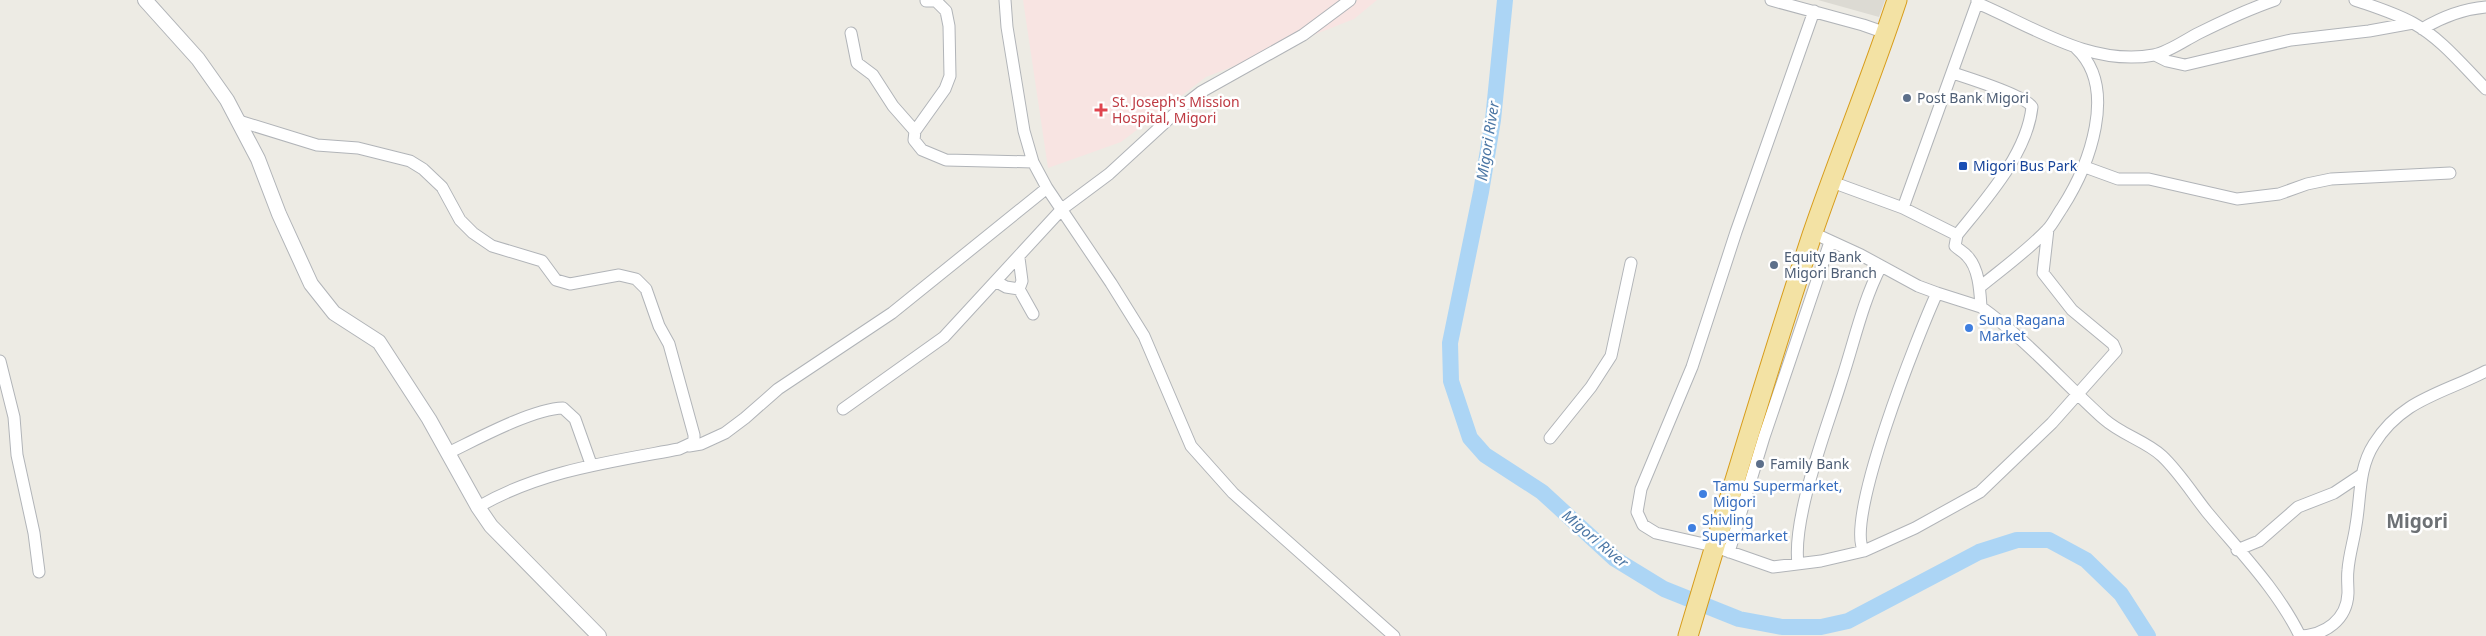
<svg xmlns="http://www.w3.org/2000/svg" width="2486" height="636" viewBox="0 0 2486 636" font-family="'Noto Sans',sans-serif">
<style>
.education{fill:#dcdad3}
.medical{fill:#f8e4e2}
.lines{fill:none;stroke-linecap:round;stroke-linejoin:round}
.river{stroke:#acd5f5;stroke-width:16}
.minor-casing{stroke:#b1b4b8;stroke-width:13}
.tertiary-casing{stroke:#b1b4b8;stroke-width:16}
.trunk-casing{stroke:#d79c1a;stroke-width:21}
.minor{stroke:#fff;stroke-width:11}
.tertiary{stroke:#fff;stroke-width:14}
.trunk{stroke:#f3e2a4;stroke-width:19}
.service-dot{fill:#5c6f8a;stroke:#fff;stroke-width:2}
.health-dot{fill:#e0444e;stroke:#fff;stroke-width:2}
.transit-dot{fill:#1a4fb4;stroke:#fff;stroke-width:2}
.shop-dot{fill:#3f7fe0;stroke:#fff;stroke-width:2}
.labels{text-anchor:middle;stroke-width:5;stroke-linejoin:round;paint-order:stroke}
.service-label{font-size:14px;fill:#4e5e75;stroke:#fff;text-anchor:start}
.health-label{font-size:14px;fill:#be3a42;stroke:#fff;text-anchor:start}
.transit-label{font-size:14px;fill:#164399;stroke:#fff;text-anchor:start}
.shop-label{font-size:14px;fill:#366cbe;stroke:#fff;text-anchor:start}
.water-label{font-size:15px;font-style:italic;fill:#4c77a5;stroke:#fff}
.district-label{font-size:19px;font-weight:bold;fill:#6d7175;stroke:#fff}
</style>
<rect width="100%" height="100%" fill="#edebe4"/>
<path class="education" d="M1818,0h67l-6,17z"/>
<path class="medical" d="M1023,0h354l-23,19 -148,58 -85,65 -73,26z"/>
<g class="lines">
<path class="river" d="M1505,0l-12,120 -12,72 -31,151 1,38 19,57 15,17 57,37 73,67 49,30 75,30 43,8h39l27,-6 131,-69 38,-12h32l37,20 35,34 27,42"/>
<defs>
<path id="minor" d="M1005,0l2,27 17,104 9,31 14,26 64,95 33,53 47,110 42,47 161,143
M1771,0l92,25 23,8
M1977,0v3c55,23 114,64 177,52 15,-3 31,-15 45,-22 24,-12 50,-24 76,-33
M2355,0c20,7 40,13 58,23 29,16 50,43 73,66
M926,1h10l10,10 3,15 1,50 -5,13 -30,42 -1,9 8,10 24,10 87,2
M1814,11l-78,221 -44,135 -51,122 -4,23 6,13 13,8 57,13 60,21 48,-6 43,-10 51,-23 65,-36 72,-69 64,-72 -3,-7 -41,-34 -29,-37 5,-44
M2422,29c20,-12 41,-20 64,-22
M851,33l6,30 16,12 20,31 22,25
M2155,55l12,6 18,4 106,-25 78,-9 44,-8
M1953,73c15,5 73,23 79,34 -5,47 -46,92 -75,128
M239,121l78,24 41,3 52,13 13,8 19,18 18,33 13,13 19,13 50,15 14,19 14,4 49,-9 17,4 10,10 13,37 10,18 25,91v7l-15,7c-70,13 -139,22 -201,58
M2085,167l33,12h31l88,20 42,-5 28,-10 24,-5 119,-6
M1832,182l71,26 54,27 -2,11c4,4 9,6 12,10 12,12 13,35 14,51 46,33 82,75 123,112 18,16 42,22 58,37 17,16 30,37 45,56 33,40 70,77 93,124
M1903,208l74,-205
M1813,233l48,22 57,31 19,7
M1019,258l3,23 -3,8 14,25
M997,282l9,5 13,2
M1980,287c22,-18 47,-36 67,-57 6,-6 10,-15 15,-22 27,-42 57,-120 14,-160
M0,361l14,56 3,38 17,78 5,39
M843,409l101,-72 118,-128 47,-35 74,-68 18,-14 102,-57 47,-35
M1550,438l41,-51 20,-31 20,-93
M689,446l12,-2 24,-11 20,-15 33,-29 114,-76 155,-125
M448,453c29,-14 84,-44 115,-45l12,11 16,45
M2237,550l22,-9 39,-34 36,-14 27,-18
M1864,551c-21,-29 56,-221 73,-258l44,14
M1729,552l35,-115 66,-195
M1798,564c-6,-47 29,-136 43,-182 13,-39 21,-79 40,-116
M2300,636c25,-1 47,-16 48,-43 0,-8 -1,-16 0,-23 1,-15 6,-30 8,-45 5,-28 2,-56 18,-81 28,-45 68,-50 112,-73"/>
<path id="tertiary" d="M145,0l53,59 29,41 31,59 21,55 32,70 23,29 45,29 50,77 49,88 13,19 108,110"/>
<path id="trunk" d="M1688,636c40,-134 80,-268 124,-401 27,-79 59,-156 85,-235"/>
</defs>
<use href="#minor" class="minor-casing"/>
<use href="#tertiary" class="tertiary-casing"/>
<use href="#trunk" class="trunk-casing"/>
<use href="#minor" class="minor"/>
<use href="#tertiary" class="tertiary"/>
<use href="#trunk" class="trunk"/>
</g>
<g class="service-dot">
<circle cx="1907" cy="98" r="5"/>
<circle cx="1774" cy="265" r="5"/>
<circle cx="1760" cy="464" r="5"/>
</g>
<path class="health-dot" d="M1098.5 102.5h5v5h5v5h-5v5h-5v-5h-5v-5h5z"/>
<rect class="transit-dot" x="1958" y="161" width="10" height="10" rx="2.5"/>
<g class="shop-dot">
<circle cx="1969" cy="328" r="5"/>
<circle cx="1703" cy="494" r="5"/>
<circle cx="1692" cy="528" r="5"/>
</g>
<g class="labels">
<g class="service-label">
<text x="1917" y="103">Post Bank Migori</text>
<text x="1784" y="262">Equity Bank<tspan x="1784" dy="16">Migori Branch</tspan></text>
<text x="1770" y="469">Family Bank</text>
</g>
<g class="health-label">
<text x="1112" y="107">St. Joseph's Mission<tspan x="1112" dy="16">Hospital, Migori</tspan></text>
</g>
<g class="transit-label">
<text x="1973" y="171">Migori Bus Park</text>
</g>
<g class="shop-label">
<text x="1979" y="325">Suna Ragana<tspan x="1979" dy="16">Market</tspan></text>
<text x="1713" y="491">Tamu Supermarket,<tspan x="1713" dy="16">Migori</tspan></text>
<text x="1702" y="525">Shivling<tspan x="1702" dy="16">Supermarket</tspan></text>
</g>
<g class="water-label">
<text transform="translate(1488 141) rotate(-81)" y="5">Migori River</text>
<text transform="translate(1595 539) rotate(40)" y="5">Migori River</text>
</g>
<g class="district-label">
<text x="2417" y="528">Migori</text>
</g>
</g>
</svg>
